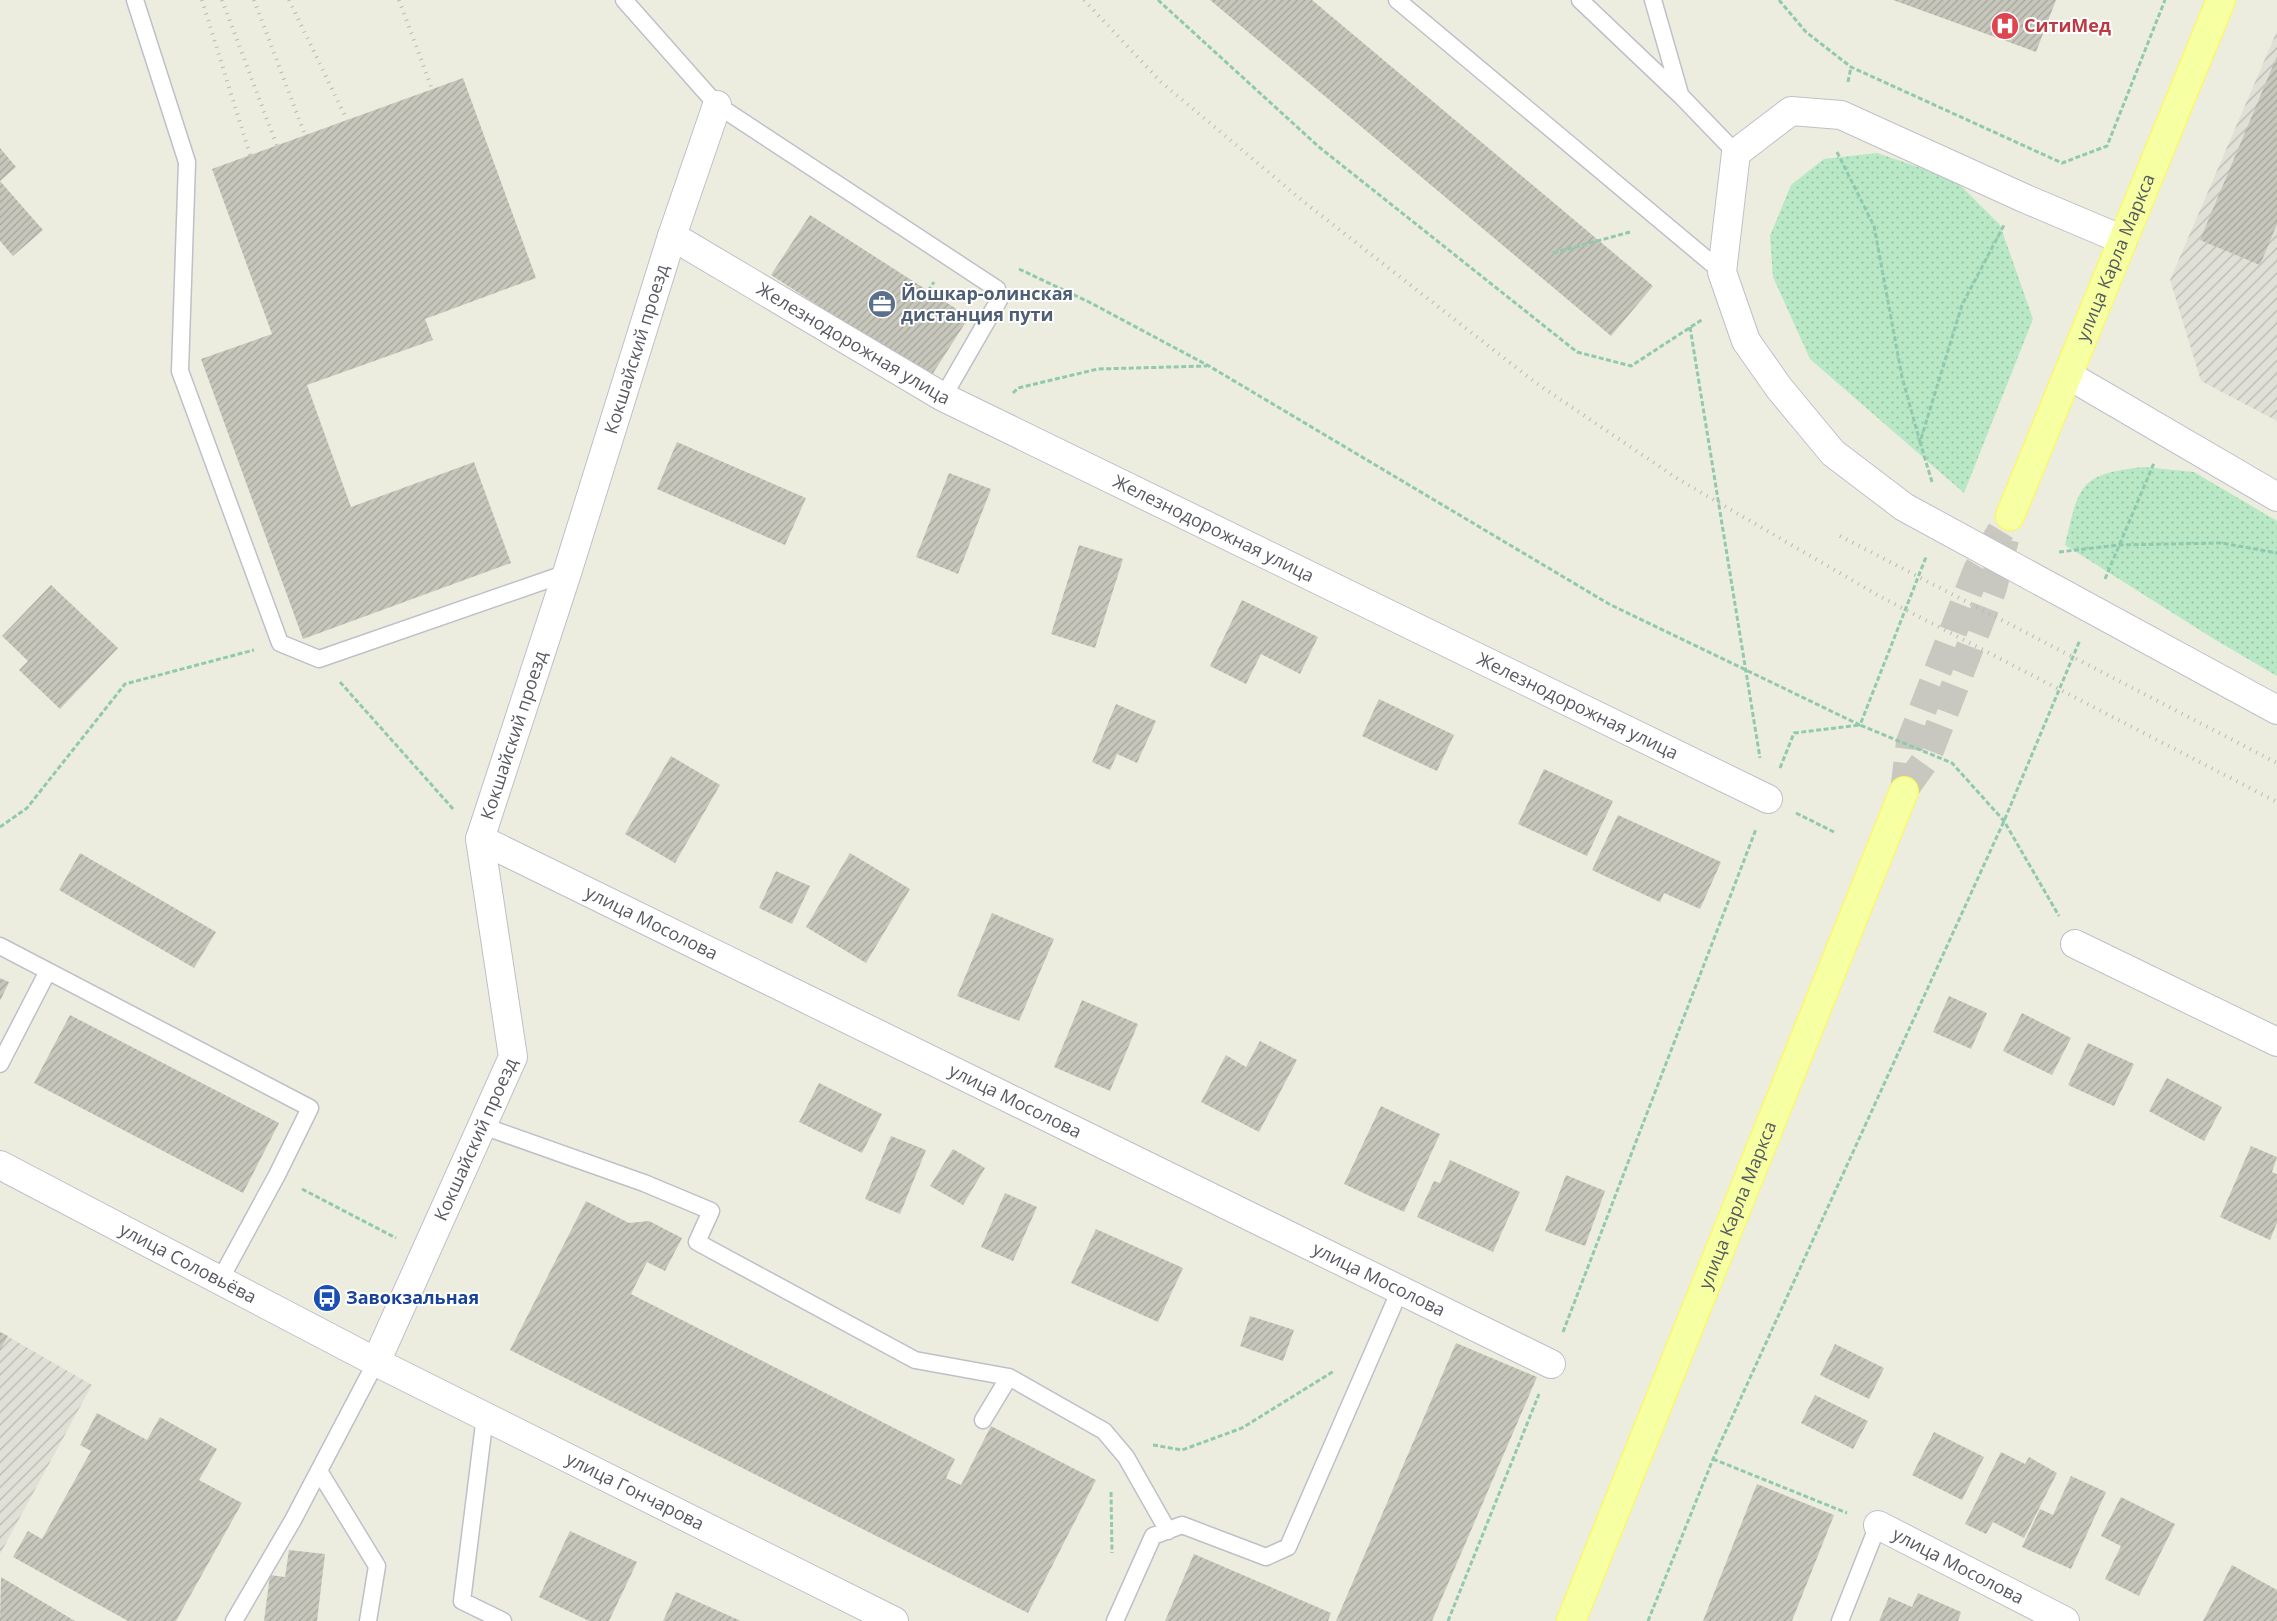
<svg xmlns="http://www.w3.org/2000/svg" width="2277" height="1621" viewBox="0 0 2277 1621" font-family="'Open Sans',sans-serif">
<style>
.industrial{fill:url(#industrial-furrows)}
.grass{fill:url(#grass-dots)}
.building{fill:url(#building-hatch)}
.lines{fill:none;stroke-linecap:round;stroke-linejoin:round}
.primary-tunnel{stroke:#c8c8c0;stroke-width:28;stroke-dasharray:28 14;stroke-linecap:butt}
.service-casing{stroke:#bec0c8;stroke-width:19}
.minor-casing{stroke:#bec0c8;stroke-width:30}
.tertiary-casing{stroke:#bec0c8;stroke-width:30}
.primary-casing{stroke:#fefa47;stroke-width:30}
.path{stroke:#91c9af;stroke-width:3;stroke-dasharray:5 2.5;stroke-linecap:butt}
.service{stroke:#fff;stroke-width:16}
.minor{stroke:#fff;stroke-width:28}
.tertiary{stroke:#fff;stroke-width:28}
.primary{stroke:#f6ffa2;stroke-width:28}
.rail{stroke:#b8b8b9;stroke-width:4;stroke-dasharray:1 6;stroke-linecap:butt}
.labels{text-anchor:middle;stroke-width:4;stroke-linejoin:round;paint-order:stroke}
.health-label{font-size:18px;font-weight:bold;fill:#be3a42;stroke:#fff;text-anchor:start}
.street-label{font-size:18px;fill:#585a62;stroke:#fff}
.service-label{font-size:18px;font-weight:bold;fill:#4e5e75;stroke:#fff;text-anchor:start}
.transit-label{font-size:18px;font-weight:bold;fill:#164399;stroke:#fff;text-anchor:start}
</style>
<defs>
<pattern id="industrial-furrows" width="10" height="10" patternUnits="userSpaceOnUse" patternTransform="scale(1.25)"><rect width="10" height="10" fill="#e0e0d7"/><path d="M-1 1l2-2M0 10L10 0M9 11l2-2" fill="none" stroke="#b8b9b2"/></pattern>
<pattern id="grass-dots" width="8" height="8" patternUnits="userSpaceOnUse" patternTransform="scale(1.25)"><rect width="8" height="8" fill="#b8e8c5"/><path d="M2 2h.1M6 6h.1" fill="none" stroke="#98bfa3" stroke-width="1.8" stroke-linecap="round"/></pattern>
<pattern id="building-hatch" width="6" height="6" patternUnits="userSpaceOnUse" patternTransform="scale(1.25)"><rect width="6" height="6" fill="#c7c7bc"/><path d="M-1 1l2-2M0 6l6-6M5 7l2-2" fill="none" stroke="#a4a59c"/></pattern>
</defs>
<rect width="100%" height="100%" fill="#ededdf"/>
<path class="industrial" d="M2277,31v390l-76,-40 -31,-101z
M0,1332l92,53 -92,169z"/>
<path class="grass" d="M1877,153l77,26 46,46 33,94 -69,174 -154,-134 -37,-82 -3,-41 21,-51 33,-26z
M2143,467l51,5 83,49v155l-63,-37 -149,-94c14,-60 14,-71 78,-78z"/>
<path class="building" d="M1210,0h102l341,286 -42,50z
M1893,0h163l-20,52z
M2277,56v168l-17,41 -60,-25z
M463,78l73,200 -111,41 8,21 -126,45 44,122 123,-45 37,101 -208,76 -102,-280 71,-25 -60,-165z
M0,148l16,19 -16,14 43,49 -30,26 -13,-15z
M810,215l159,102 -39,61 -159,-103z
M677,442l129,56 -21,47 -128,-56z
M949,473l42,16 -33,85 -42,-17z
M1079,545l44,14 -28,89 -44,-14z
M51,585l67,63 -58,61 -41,-39 9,-9 -26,-25z
M1242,600l76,37 -18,37 -39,-20 -15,30 -36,-18z
M1379,699l75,36 -17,36 -75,-35z
M1116,704l40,17 -19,42 -20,-9 -7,16 -18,-8z
M671,756l49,29 -45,78 -50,-29z
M1544,769l69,32 -26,55 -69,-32z
M1618,815l103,47 -21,47 -36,-16 -4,9 -68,-32z
M80,853l136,79 -22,36 -135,-78z
M850,853l60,36 -44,74 -60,-36z
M776,871l34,15 -18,38 -33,-16z
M992,913l62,26 -35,82 -62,-25z
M0,978l9,4 -9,19z
M1949,996l38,17 -16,36 -38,-17z
M1082,1000l56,24 -28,67 -56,-24z
M2022,1013l49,25 -19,37 -49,-24z
M70,1015l209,108 -36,70 -209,-110z
M1260,1041l37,19 -38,72 -58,-30 25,-47 20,12z
M2088,1043l46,21 -20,42 -46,-21z
M2167,1078l55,29 -18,34 -55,-30z
M819,1083l63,31 -20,39 -63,-31z
M1381,1106l59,28 -36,78 -60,-28z
M891,1136l35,14 -26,64 -35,-15z
M2251,1146l26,11 -5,15 5,2v49l-7,17 -50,-23z
M953,1149l32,19 -22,37 -33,-19z
M1450,1160l70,32 -27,60 -76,-35 17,-36 6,2z
M1566,1175l39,16 -20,55 -40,-15z
M1005,1193l32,14 -24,54 -32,-14z
M586,1201l43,22 20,-2 33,17 -17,33 -18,-9 -16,32 324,165 -9,19 15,7 30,-59 105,54 -68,133 -518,-263z
M1096,1229l87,39 -25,54 -87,-39z
M1250,1316l44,14 -11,31 -43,-15z
M0,1332l8,4 -8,14z
M1456,1343l81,34 -105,244h-96z
M1835,1344l49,24 -15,31 -49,-24z
M1815,1395l53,26 -15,28 -52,-26z
M97,1413l50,27 13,-23 57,32 -18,31 43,23 -66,118h-48l-115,-64 15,-26 14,8 49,-88 -11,-6z
M1934,1432l50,25 -22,43 -50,-25z
M2001,1452l24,12 4,-7 28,16 -33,65 -31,-16 -7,12 -21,-10z
M2071,1476l35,16 -35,77 -49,-22 18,-38 13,6z
M1757,1484l77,31 -42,106h-89z
M2121,1497l54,27 -36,72 -34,-17 16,-33 -20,-10z
M570,1531l67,31 -28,59h-20l-50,-24z
M289,1550l36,4 -8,67h-53l6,-46 15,2z
M1194,1554l137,59 -3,8h-163z
M2232,1565l45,25v31h-74z
M1,1577l74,44h-75z
M676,1592l65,29h-78z
M1918,1593l43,19 -3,9h-79l10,-24 23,10z"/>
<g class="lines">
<path class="primary-tunnel" d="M1907,786l20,-28 66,-170 12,-49
M1904,791l6,-49 67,-172 33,-54"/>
<defs>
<path id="service" d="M135,0l52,162 -7,209 100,272 39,16 248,-86
M624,0l93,105 280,184 2,11 -56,97
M1397,0l325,272
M1580,0l101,96 55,57
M1653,0l27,94
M0,946l310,162 -33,67 -57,105
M0,1064l48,-93
M483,1126l161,57 67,28 -14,31 218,118 94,17 95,54 22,26 42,74
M485,1416l-23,185 41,20
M983,1420l26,-43
M319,1471l58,95 -9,55
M234,1621l59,-101 83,-158
M1115,1621l38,-85 29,-11 84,32 22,-10 112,-257
M1840,1621l38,-96"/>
<g id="minor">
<path id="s1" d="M672,236l271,161 825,402"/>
<path d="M2123,240l-97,-41 -185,-84 -50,-4 -55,42 -14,119 24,69 33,47 54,65 71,54 373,203"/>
<path d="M2068,375l209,122"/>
<path id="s2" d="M480,839l1071,525"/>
<path d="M2075,944l202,98"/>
<path id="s3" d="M376,1362l137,-305 -33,-218 87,-266 105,-337 45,-131"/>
<path id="s4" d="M1878,1525l187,96"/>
</g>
<g id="tertiary">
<path id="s5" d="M0,1165l376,197 518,259"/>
</g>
<g id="primary">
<path id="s6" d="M2010,516l211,-516"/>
<path id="s7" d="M1571,1621l333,-830"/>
</g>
</defs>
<use href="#service" class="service-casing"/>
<use href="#minor" class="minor-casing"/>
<use href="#tertiary" class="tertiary-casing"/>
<use href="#primary" class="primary-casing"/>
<path class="path" d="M1158,0l161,147 258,205 54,14 72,-47
M1779,0l27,32 45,35 211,96 45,-17 58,-146
M1848,82l3,-15
M1837,152l37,74 28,151 18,65
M1553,253l77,-21
M1019,269l70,33 120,64 400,238 251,121 66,-168
M928,291l6,-9
M1690,327l70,431
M1013,393l5,-5 80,-19 109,-3
M1932,482l-12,-40 42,-137 42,-80
M2059,552l60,-7 103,-2 55,10
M2105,579l49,-116
M340,682l114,128
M1780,768l14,-35 66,-8 92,38 52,58 55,95
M1796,813l38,19
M0,827l27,-19 98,-124 129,-34
M302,1189l94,49
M1563,1332l193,-503
M1153,1445l29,5 60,-22 92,-57
M1713,1459l134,54
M1111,1492l1,61
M1448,1621l91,-227
M1648,1621l65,-162 291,-638 76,-181"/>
<use href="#service" class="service"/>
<use href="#minor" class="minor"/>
<use href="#tertiary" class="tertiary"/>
<use href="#primary" class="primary"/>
<path class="rail" d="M202,0l48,155
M222,0l55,146
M254,0l51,135
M289,0l58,120
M399,0l33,89
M1084,0l77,82 143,120 232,181 142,96 203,118 396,205
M1840,536l437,227"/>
</g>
<defs>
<symbol id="hospital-disc" viewBox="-11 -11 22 22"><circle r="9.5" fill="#e0444e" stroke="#fff"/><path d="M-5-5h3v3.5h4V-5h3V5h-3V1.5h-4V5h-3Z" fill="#fff"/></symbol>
<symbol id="office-disc" viewBox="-11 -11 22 22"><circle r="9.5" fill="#5c6f8a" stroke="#fff"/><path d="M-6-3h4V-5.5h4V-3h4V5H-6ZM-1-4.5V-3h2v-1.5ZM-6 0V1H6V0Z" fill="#fff"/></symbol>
<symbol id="bus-disc" viewBox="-11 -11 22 22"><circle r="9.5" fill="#1a4fb4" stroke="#fff"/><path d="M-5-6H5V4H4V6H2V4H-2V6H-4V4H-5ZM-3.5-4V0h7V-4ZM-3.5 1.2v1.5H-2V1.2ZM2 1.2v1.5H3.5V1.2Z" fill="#fff"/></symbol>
</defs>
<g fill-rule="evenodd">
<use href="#hospital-disc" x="1989" y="10" width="32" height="32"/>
<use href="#office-disc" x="866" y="288" width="32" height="32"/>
<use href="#bus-disc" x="311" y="1282" width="32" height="32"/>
</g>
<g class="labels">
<g class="health-label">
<text x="2024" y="32">СитиМед</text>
</g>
<g class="street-label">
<text dy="6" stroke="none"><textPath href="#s6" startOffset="279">улица Карла Маркса</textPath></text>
<text dy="6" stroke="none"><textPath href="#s1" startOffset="211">Железнодорожная улица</textPath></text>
<text dy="6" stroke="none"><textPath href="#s3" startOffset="1069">Кокшайский проезд</textPath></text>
<text dy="6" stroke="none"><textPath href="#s1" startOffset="616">Железнодорожная улица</textPath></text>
<text dy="6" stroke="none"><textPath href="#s1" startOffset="1021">Железнодорожная улица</textPath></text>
<text dy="6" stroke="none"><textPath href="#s3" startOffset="664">Кокшайский проезд</textPath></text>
<text dy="6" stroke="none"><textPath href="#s2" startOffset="191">улица Мосолова</textPath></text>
<text dy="6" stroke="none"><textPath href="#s2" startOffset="596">улица Мосолова</textPath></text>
<text dy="6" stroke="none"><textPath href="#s3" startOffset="244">Кокшайский проезд</textPath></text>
<text dy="6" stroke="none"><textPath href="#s7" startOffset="448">улица Карла Маркса</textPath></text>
<text dy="6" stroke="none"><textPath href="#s5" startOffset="212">улица Соловьёва</textPath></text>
<text dy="6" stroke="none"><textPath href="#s2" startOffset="1001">улица Мосолова</textPath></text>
<text dy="6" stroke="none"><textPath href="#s5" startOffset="714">улица Гончарова</textPath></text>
<text dy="6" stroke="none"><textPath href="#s4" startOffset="90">улица Мосолова</textPath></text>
</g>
<g class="service-label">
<text x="901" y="300">Йошкар-олинская<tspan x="901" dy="21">дистанция пути</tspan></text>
</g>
<g class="transit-label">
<text x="346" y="1304">Завокзальная</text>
</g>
</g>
</svg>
